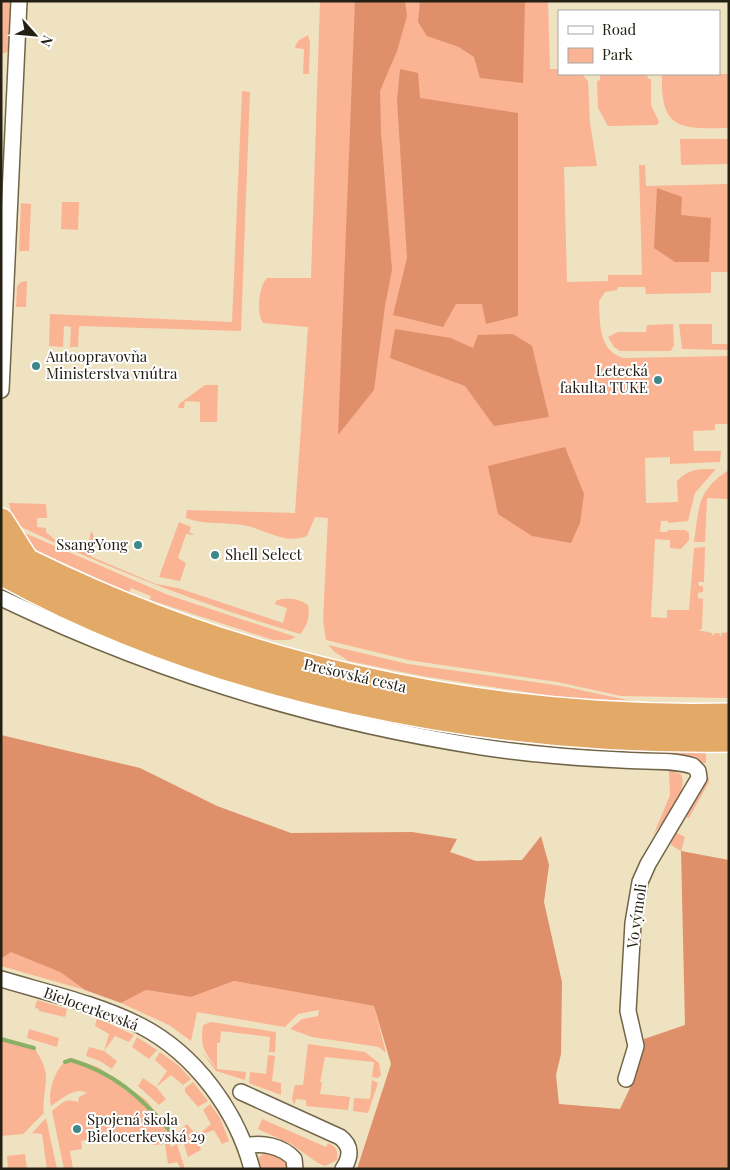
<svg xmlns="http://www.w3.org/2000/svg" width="730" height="1170" viewBox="0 0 730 1170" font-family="'Playfair Display',serif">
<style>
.green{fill:#fab393}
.forest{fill:#e08f6b}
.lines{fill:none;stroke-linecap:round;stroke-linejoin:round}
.stream{stroke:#89b166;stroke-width:4}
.minor-casing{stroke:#716548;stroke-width:18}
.trunk-casing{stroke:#fff;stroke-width:28}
.minor{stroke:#fff;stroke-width:15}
.trunk{stroke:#e3aa67;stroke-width:25}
.poi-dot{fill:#3f8889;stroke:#fff;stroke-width:2}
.labels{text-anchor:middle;stroke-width:4;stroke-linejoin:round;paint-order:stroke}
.poi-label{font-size:15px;fill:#252014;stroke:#fff;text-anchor:start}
.street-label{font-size:15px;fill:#252014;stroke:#fff}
</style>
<rect width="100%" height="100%" fill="#efe2c1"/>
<path class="green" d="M1,1h10l-2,46 -2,5 -5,2z
M320,1h228l2,68h9v5h23l6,7 2,42 7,43 -33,1 3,115 41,-1v-6h34l-3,-110h6l1,21 83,-2v88h-18v21l-65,1 -1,-7h-27l-1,3 -12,2 -6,9c1,22 -1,49 24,57l106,-2v68h-14v6l-22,1 1,20h27l-1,11 -50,2v-7l-25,1 1,45 32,-1 -1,-21c12,-13 23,-12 39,-12l-21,24 -7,28 -20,2v-2h-7l-1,11h7l1,-2h17l4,3v7l-8,9 -11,-1v-8l-15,-1 -4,78 16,1v-8h22l5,-62 11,-1 -1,35h-6l1,4h4v6l-5,1v5l5,1 -1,30 -4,1 14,3 1,3 2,-3h4l2,4v-4l8,-1v66l-108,-2 -64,-14 -149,-22 -82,-20 -3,-20 5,-102 -13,-1 -8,19c-22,9 -42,-7 -64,-11 -19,-3 -38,0 -57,-7l1,-8 108,3 13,-186 -45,-4c-7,-10 -4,-38 4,-45h44z
M308,35l2,8 -1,31h-6l1,-25 -9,-1c1,-8 7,-9 13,-13z
M600,74h47l1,5h3v26l8,17 -2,3 -49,1 -10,-18 -1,-27 3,-1z
M662,74h67v54c-49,1 -69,2 -67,-54z
M242,91l8,1 -9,239 -162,-5 -1,21h-8l1,-20 -7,-1 -1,21 -14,-1 1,-32 182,8z
M680,139h49v25l-48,1z
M62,202h17l-1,28 -17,-1z
M21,203l10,1 -2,47h-10z
M27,281l-1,26h-10l1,-21 4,-4z
M673,324l1,21 -3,6h-51l-6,-4 -6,-10 10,-5h28l1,-7z
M679,324h33v20h17v6l-47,-1z
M205,385h13l-1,37h-17v-20l-15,-1 -1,7h-6l1,-4z
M729,470v29l-22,-1 -2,44h-11c5,-34 3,-52 35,-72z
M9,503l37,1 1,14h-10v9l9,1v4l9,8 34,1 2,-10 3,5 -5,16 3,5 64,27 22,4 105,35 4,-15 -12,-4 1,-3c8,-5 24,-2 32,4 2,11 0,20 -8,29 -97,-29 -190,-65 -281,-108l-7,-9z
M179,522l12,5 -2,5 6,3 -9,-1 -8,24 8,5 -6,18 -21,-4z
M11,527l157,68 128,42 -7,3h-16l-123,-40 1,-4 -20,-8 -2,5 -98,-45z
M1,588c48,27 101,47 153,66 132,49 271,81 412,93 47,4 93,4 140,5v11l-218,-22 -108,-17 -167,-44 -212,-87z
M328,645l80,19 154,22 70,15 -68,-3 -142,-22 -73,-15 -13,-8z
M669,770l12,4c8,20 -18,46 -28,62l17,-41z
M706,777l3,1v4l-20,36 -3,-1 -9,16 8,4 -4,14 -10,-6 1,-9z
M11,951l49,21 25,18 -84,-24v-6z
M234,981l140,25 12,47 -7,-6 -67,-10 -22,-8 12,-10 16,-3 1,-6 -21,4 -13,13 -88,-15 -6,29 -22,-16 -48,-22 25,-13 45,7z
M37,1000l30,9 -2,8 -26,-6v-2l-4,-1z
M97,1018l37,17 -5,7 -14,-6 -11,15 13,10 -5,8 -12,-8 -14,-5 3,-9 15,4 5,-17 -14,-8z
M211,1022l65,10 -1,20h-6l1,-15 -49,-6 -1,12h-3v26l29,3 -1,8 -29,-9 -14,-19 15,17c-13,-19 -17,-20 -14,-44z
M29,1029l30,9 -2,9 -30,-9z
M1,1037l33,10c5,9 12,19 12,30 0,13 -4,23 -2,36l-21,21 -22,2z
M137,1037l20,13 -8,9 -17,-12z
M308,1044l57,8 14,11 2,12 -3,3 -6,-1 2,-15 -49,-5 -5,25h2l-2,12 30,3 -2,13 -42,-4v-6l-10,-1 -2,6 -2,-7 3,-13h8z
M160,1052l19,14 12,13 -8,6 -12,-10 -15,12 10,12 -7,6 -21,-19 5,-8 13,9 11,-16 -12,-11z
M268,1055l7,1 -3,25 9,2v12l-32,-12 1,-11 16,2z
M71,1058l27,9 48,33 28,34 -7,5 4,8 6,-3 8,25h-4l-4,-7 -9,2 -3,-20 -12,1 -1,-9 -35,6 -2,-7 -34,6 1,8 -12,2 3,18h-9l-12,-58c12,-9 12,-13 26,-9l1,-5 8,-4c-13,-7 -26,7 -36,13 -4,-14 5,-42 20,-48z
M372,1080l6,3 -10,30 -15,-2 1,-13 16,1z
M193,1082l15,19 -10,6 -13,-15v-4z
M210,1104l10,14 9,23 -7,3 -8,-14 -17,6 4,14 -13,7 -8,-27 7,-6 10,12 14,-12 -8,-14z
M46,1118l11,51h-10l-5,-35 -10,-1z
M262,1119l64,28 2,-4c9,4 10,8 9,17l-12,6 -7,-3 -27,-19 -33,-15z
M265,1152l22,9 2,8h-29l-2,-11z
M25,1154l2,15h-19l-1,-13z"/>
<path class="forest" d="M355,1h50l2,15 -10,35 -17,40 1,41 11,138 -7,36 -11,84 -36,45z
M420,1h105l-2,82 -43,-5 -6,-21 -15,-10 -32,-11 -9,-14z
M400,69l18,4 2,25 98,15v203l-32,8 -4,-20h-26l-13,23 -50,-12 14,-57 -10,-158z
M657,188l25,9 -1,18 30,3 -2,44h-34l-21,-14z
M395,329l56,9 22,10 5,-13 35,-1 19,12 17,71 -55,9 -29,-40 -75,-28z
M565,447l19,47 -4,29 -9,20 -39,-7 -34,-22 -10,-48z
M1,735l139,33 77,38 74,27 121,-1 45,7 -7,13 26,9 46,-1 19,-24 8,29 -5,37 18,80 -1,72 -5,21 3,29 61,5 10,-21 10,-41 4,-8 41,-14 -4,-174 48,9v309h-372l34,-105 -17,-58 -140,-25 -43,16 -45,-7 -25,13 -36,-13 -25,-18 -49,-20 -10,7z"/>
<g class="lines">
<path class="stream" d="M1,1039l33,9
M65,1062l6,-2c43,13 69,36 98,70"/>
<defs>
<path id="minor" d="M1,390l18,-389
M1,598c154,74 313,123 481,149 47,7 93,11 139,13 23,2 50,-1 72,6l5,5 1,7 -51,86 -8,18 -7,41 -5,88 8,35 -10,33
M1,979c47,14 97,25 140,47 54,28 96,85 111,143
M241,1092l99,45c12,9 11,20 3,32
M246,1146c16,-4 36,0 48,13l1,10"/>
<path id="trunk" d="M1,521l24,38
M1,548c222,116 478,174 728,168
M1,572c213,118 486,171 728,167"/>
</defs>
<use href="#minor" class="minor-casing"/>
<use href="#trunk" class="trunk-casing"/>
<use href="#minor" class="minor"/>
<use href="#trunk" class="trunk"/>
</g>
<g class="poi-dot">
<circle cx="36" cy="366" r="5"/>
<circle cx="658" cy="380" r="5"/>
<circle cx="138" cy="545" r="5"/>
<circle cx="215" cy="555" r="5"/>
<circle cx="77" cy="1129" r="5"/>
</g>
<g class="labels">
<g class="poi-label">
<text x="46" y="362">Autoopravovňa<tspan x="46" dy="17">Ministerstva vnútra</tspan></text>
<text x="648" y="376" text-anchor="end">Letecká<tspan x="648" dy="17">fakulta TUKE</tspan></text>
<text x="128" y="550" text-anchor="end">SsangYong</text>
<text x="225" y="560">Shell Select</text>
<text x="87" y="1125">Spojená škola<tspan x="87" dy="17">Bielocerkevská 29</tspan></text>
</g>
<g class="street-label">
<text transform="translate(355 676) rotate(13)" y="5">Prešovská cesta</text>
<text transform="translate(637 916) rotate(-82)" y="5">Vo výmoli</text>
<text transform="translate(91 1009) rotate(20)" y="5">Bielocerkevská</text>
</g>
</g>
<rect width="730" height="1170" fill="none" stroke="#252014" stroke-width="5"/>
<rect x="558" y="10" width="162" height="65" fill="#ffffff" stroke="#a8a6a1"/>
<rect x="568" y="26" width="25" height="8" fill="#ffffff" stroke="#a8a6a1"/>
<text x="602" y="35" font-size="15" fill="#252014">Road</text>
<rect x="568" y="48" width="25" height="15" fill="#fab393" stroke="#a8a6a1"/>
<text x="602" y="60" font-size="15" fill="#252014">Park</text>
<g transform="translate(35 35) rotate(117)" stroke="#ffffff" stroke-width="4" paint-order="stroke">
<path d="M0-4L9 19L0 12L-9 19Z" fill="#252014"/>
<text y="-8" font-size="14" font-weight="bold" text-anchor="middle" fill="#252014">N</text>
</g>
</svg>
